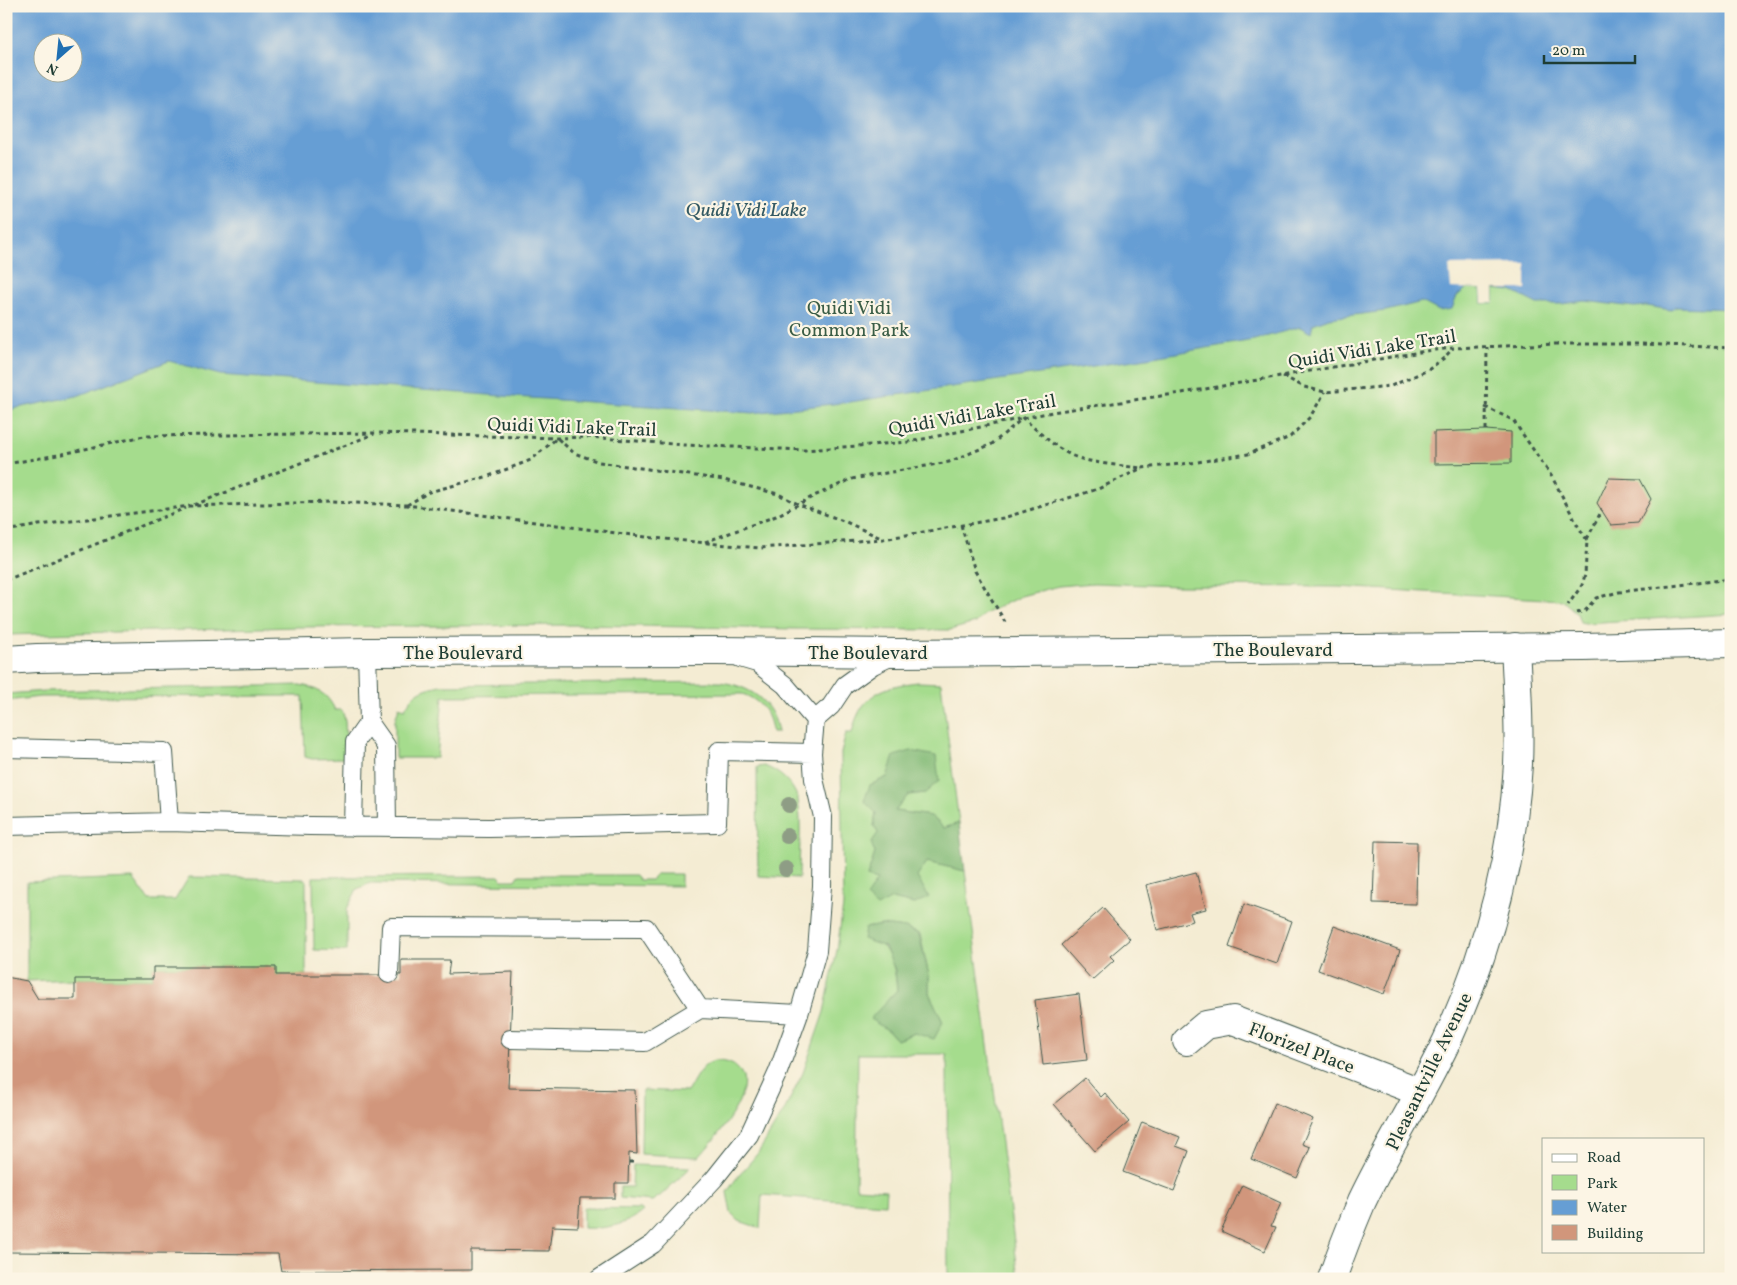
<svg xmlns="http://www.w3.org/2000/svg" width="1737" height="1285" viewBox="0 0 1737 1285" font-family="Vollkorn,serif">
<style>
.green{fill:#a5dc8d;stroke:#628c60;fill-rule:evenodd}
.forest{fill:#84bc78;stroke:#527c56}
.water{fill:#669ed4;stroke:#426e84;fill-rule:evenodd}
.pier{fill:#f4ecd3}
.building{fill:#d1967b}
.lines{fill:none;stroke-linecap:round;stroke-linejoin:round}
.service-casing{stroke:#3f574c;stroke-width:20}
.minor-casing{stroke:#3f574c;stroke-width:30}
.tertiary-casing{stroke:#3f574c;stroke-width:30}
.path{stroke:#3f574c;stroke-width:3;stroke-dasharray:4 4;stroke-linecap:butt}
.service{stroke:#fff;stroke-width:18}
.minor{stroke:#fff;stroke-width:28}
.tertiary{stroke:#fff;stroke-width:28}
.tree{fill:#8e9d85}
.labels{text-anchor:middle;stroke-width:4.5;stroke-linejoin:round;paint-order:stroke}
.park-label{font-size:19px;fill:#3a5d46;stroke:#fcf5e5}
.street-label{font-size:19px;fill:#1f3d34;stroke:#fcf5e5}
.water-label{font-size:20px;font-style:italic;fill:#345a64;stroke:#fcf5e5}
</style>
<rect width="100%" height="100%" fill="#fcf5e5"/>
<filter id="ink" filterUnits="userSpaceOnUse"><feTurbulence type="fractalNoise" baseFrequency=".02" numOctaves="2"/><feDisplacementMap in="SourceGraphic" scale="10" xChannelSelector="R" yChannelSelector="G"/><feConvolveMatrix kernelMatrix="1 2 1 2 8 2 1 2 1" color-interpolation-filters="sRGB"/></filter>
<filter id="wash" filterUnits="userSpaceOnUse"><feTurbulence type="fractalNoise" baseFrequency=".0096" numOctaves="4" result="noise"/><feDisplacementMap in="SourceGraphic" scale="20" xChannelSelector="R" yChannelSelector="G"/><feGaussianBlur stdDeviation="1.12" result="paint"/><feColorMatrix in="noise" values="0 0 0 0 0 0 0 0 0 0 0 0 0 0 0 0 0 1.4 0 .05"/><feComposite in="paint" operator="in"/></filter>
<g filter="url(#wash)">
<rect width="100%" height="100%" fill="#f4ecd3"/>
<path class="green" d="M6,6h1725v608l-146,9 -5,-1 -3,-9 -15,-13 -223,-13 -162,-1 -83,-3 -35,3 -38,10 -37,18 -9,9 -25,7 -152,-1 -216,-4 -285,2 -291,8zM42,42h30v30h-30z
M719,682c30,3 54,19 59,50h-6c-1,-18 -13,-33 -30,-38l-299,2 -6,62h-42v-38l4,-13 6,2c8,-17 18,-20 35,-24z
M918,682l23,1 18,140 -15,5 -13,-12 -36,-5 13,-16 17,-2 -38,-16 -17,8 6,28 -2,13 5,7 -4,20 -8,24 10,3 15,19 23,5 2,-28 10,-14 38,9 54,408h-71l-1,-225h-89l-2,134 30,2 -1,14 -123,-9 -2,33 -21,-7 -8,-8 -4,-21 9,-13 22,-26 26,-42 19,-38 21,-61 13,-62 6,-44 -2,-153 5,-20h6c8,-38 30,-47 66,-51zM882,925l23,3 15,6 9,42v17l14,29 -46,18 -8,-9 -18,-12 26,-29c-3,-33 -9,-40 -32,-62z
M300,685c17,3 28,9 35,25h7l3,10 2,38 -35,1 -7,-2 -2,-61 -263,1 -34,4v-7l39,-3z
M764,766c15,5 30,18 34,34 4,20 1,56 1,78l-41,-2 -1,-109z
M657,874h24v12l-310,-3 -14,6 -10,20v42l-33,-1 -1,-73 186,-1 4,4h13l3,-5h116l4,5h12z
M189,877l117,2v96h-30v-8h-123v12h-78l-48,2v-99l106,-4 16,22h26z
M714,1061c10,0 18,1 25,9 19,21 -26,71 -40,87l-58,-3 1,-64 45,2c8,-12 12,-26 27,-31z
M633,1165l58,2 -31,29 -8,5 -32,-3v-11h12z
M583,1208l58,1 2,2c-17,15 -39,18 -60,17z"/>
<path class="forest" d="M911,751l25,5 3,25 -14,12 -17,2 -13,16 36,5 13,12 15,-5 6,48 -38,-9 -10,15 12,20 -14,7 -23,-5 -15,8 -11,-10 11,-17 -10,-3 8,-24 -4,-10 7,-10 -4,-7 2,-13 -12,-12 6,-16 17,-8 7,-21z
M882,925l23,3 14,6 10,42v17l14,29 -9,17 -20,-6 -17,7 -8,-9 -19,-12 27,-29 -2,-20 -10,-23 -22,-8 2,-11z"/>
<path class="water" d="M6,6h1725v303l-55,-2 -5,3 -24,-4 -13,1 -49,-6 -24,3h-24l-26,-13 -17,-2v14h-12l-1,-14 -14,-1 -10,8 -5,13 -13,2 -17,-9 -36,9 -57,7 -16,6 -2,9 -11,-6 -46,13 -113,19 -291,43 -97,11 -238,-16 -295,-22 -51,-14 -92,35 -60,12 -11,4zM42,42h30v30h-30z"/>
<path class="pier" d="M1526,264v25h-32v14h-12l-1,-14 -30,-1 -2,-23z"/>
<g id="blocks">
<path class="building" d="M1486,430l25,2v31l-77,1v-32z
M1609,478l31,1 11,20 -13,24 -27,2 -14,-22z
M1375,841l42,1 -1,62 -43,-1z
M1196,872l10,37 -16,4 3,8 -36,9 -11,-45z
M1244,904l48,17 -15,43 -48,-17z
M1103,908l27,31 -20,17 4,4 -22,20 -31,-35z
M1334,926l66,24 -16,44 -66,-24z
M401,960h49l-2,14 65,-2 -5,116 127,2 2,64 -8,-1 -1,30h-13v15h-35l-2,29 -26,-1 -3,25 -78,-1v20l-190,1 -3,-17 -272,-2v-275l21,4 11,18h37v-20h78v-12h123v8h125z
M1079,994l8,66 -44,5 -8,-65z
M1085,1078l16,19 4,-4 24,29 -34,29 -41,-47z
M1275,1103l38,16 -11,25 8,3 -13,31 -46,-19z
M1142,1122l38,15 -4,9 13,5 -15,40 -51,-19z
M1242,1185l39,18 -10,23 5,1 -11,24 -44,-20z"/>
</g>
</g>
<g filter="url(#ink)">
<use href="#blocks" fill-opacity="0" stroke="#3f574c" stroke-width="1"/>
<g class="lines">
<defs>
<path id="service" d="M367,652l2,70 17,24 1,81
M815,720l16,-14 14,-21 28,-20 19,-9
M6,748l158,4 5,70
M6,826l163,-4 141,4 179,2 228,-5 2,-72 93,2
M353,827l2,-85 14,-20
M389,974l2,-47 255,1 54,81 99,5
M510,1039l135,3 55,-33
M599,1279l54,-35 61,-65 35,-44 29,-63 21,-58 18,-63 5,-65 1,-69 -9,-38 -2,-26 3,-33 -30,-35 -28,-22 -17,-5"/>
<path id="minor" d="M1187,1041l19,-16 27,-5 187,72
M1332,1279c9,-27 19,-52 30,-78 27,-57 62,-110 88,-167 38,-85 63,-176 68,-270 2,-38 -1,-78 -3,-117"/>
<path id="tertiary" d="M6,660l31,-2 330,-6 349,-1 182,2 686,-6 147,-4"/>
</defs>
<use href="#service" class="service-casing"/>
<use href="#minor" class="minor-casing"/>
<use href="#tertiary" class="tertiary-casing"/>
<path class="path" d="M1283,376l21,11 21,5 66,-6 37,-16 16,-12 9,-10
M1485,407l28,13 39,57 26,49 9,14 -2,35 -3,10 -14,20
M1486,430l1,-83
M6,464l52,-9 86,-19 233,-3 180,5 33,-1 94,8 121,5 104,-8 143,-30 136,-20 238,-41 27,-3 103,-4h86l89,4
M194,505l180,-71
M407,505l22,-13 60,-16 42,-16 26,-22 17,15 25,9 125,18 54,14 20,10 48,18 37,17
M961,525l14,46 30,51
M6,531l33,-6 151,-19 140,-4 77,3 247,33 106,10 123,-9 120,-21 95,-29 44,-21 49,-5 57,-9 42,-17 20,-20 15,-25
M1587,539l15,-29
M705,542l71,-26 38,-20 38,-17 97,-17 43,-18 31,-26c16,14 31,29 50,38 16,7 50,10 69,12
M6,580l180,-72
M1577,613l8,-2 11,-13 23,-6 112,-13
M629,1162h5"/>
<use href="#service" class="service"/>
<use href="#minor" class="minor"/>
<use href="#tertiary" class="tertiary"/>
</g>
<g class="tree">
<circle cx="789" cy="805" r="8"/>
<circle cx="787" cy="836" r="8"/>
<circle cx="786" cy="869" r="8"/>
</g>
</g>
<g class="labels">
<g class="park-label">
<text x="849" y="314">Quidi Vidi<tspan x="849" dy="22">Common Park</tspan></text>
</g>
<g class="street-label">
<text transform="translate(1372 348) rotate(-9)" y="7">Quidi Vidi Lake Trail</text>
<text transform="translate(972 414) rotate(-10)" y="7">Quidi Vidi Lake Trail</text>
<text transform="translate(572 426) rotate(2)" y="7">Quidi Vidi Lake Trail</text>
<text x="1273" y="656">The Boulevard</text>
<text x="463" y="659">The Boulevard</text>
<text x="868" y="659">The Boulevard</text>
<text transform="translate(1302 1047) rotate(21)" y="7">Florizel Place</text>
<text transform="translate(1428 1071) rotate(-64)" y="7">Pleasantville Avenue</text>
</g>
<g class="water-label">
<text x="746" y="216">Quidi Vidi Lake</text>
</g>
</g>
<rect width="1737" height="1285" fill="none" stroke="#fcf5e5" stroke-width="25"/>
<rect x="1542" y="1138" width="162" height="115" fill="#fcf5e5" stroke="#a4ab9e"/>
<rect x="1552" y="1154" width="25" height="8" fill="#ffffff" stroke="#a4ab9e"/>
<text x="1587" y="1162" font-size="15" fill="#1f3d34">Road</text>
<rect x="1552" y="1175" width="25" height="15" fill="#a5dc8d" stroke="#a4ab9e"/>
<text x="1587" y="1188" font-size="15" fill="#1f3d34">Park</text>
<rect x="1552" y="1200" width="25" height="15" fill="#669ed4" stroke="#a4ab9e"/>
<text x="1587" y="1212" font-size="15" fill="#1f3d34">Water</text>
<rect x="1552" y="1225" width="25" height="15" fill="#d1967b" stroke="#a4ab9e"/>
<text x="1587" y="1238" font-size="15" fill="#1f3d34">Building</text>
<g transform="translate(58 58) rotate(207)"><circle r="24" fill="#fcf5e5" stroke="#a4ab9e"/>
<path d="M0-4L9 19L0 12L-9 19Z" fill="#1f6fb2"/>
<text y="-8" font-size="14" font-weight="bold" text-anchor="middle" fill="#1f3d34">N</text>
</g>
<path d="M1544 55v8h91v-8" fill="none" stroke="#1f3d34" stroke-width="2.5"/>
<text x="1552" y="55" font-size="15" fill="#1f3d34" stroke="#fcf5e5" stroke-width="4" paint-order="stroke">20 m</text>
</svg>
